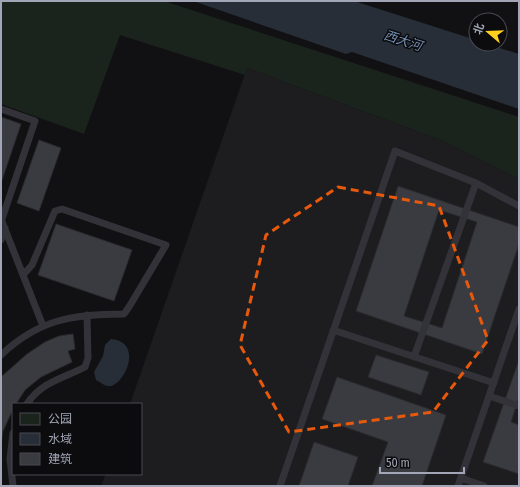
<svg xmlns="http://www.w3.org/2000/svg" width="520" height="487" viewBox="0 0 520 487" font-family="'Fira Sans Condensed','Noto Sans SC',sans-serif">
<style>
.built{fill:#1d1d20}
.green{fill:#1b231d}
.water{fill:#272e37}
.building{fill:#3a3b41;stroke:#2b2b2f;fill-rule:evenodd}
.lines{fill:none;stroke-linecap:round;stroke-linejoin:round}
.lane{stroke:#323238;stroke-width:7}
.marked{fill:none;stroke:#e8590c;stroke-width:3;stroke-dasharray:8 5;stroke-linejoin:round}
.labels{text-anchor:middle;stroke-width:3;stroke-linejoin:round;paint-order:stroke}
.water-label{font-size:13px;font-style:italic;fill:#748eb4;stroke:#0c0c0e}
</style>
<rect width="100%" height="100%" fill="#111113"/>
<path class="built" d="M247,68l196,73 76,38v307h-418l5,-12h35v-70h-11z"/>
<path class="green" d="M1,1h163l355,116v62l-76,-38 -196,-73 -2,7 -125,-40 -36,99 -83,-30z"/>
<path class="water" d="M193,1h161l122,39v4h11l32,10v55l-167,-57 -6,2z
M111,339c32,3 15,43 0,47 -5,1 -10,-3 -15,-6l-2,-8 9,-16 2,-11z"/>
<path class="building" d="M1,117l20,7 -20,59z
M39,140l22,8 -22,63 -22,-8z
M398,186l121,41v17l-37,110 -126,-43zM439,210l38,12 -35,106 -38,-12z
M56,224l76,26 -18,51 -76,-26z
M73,334l2,15 -7,2 4,11 -31,15 -16,13 -9,14h-3v5l-10,22 -2,14v-68l26,-23 18,-12 14,-6z
M376,355l53,17 -8,23 -53,-18z
M519,360v37l-8,25 8,3v49l-36,-12z
M337,377l109,38 -24,71h-50l16,-44 -66,-23z
M314,442l44,15 -10,29h-49z"/>
<g class="lines">
<path class="lane" d="M1,109l34,12 -33,98
M1,219l42,107
M1,240l4,-12
M333,330l161,53
M1,355c38,-36 73,-41 123,-41l5,-7 37,-62 -104,-36 -7,2 -23,54 -9,10
M414,357l62,-174
M489,396l30,10
M27,404c14,-22 37,-26 58,-37l3,-9 -1,-43
M461,478l23,8
M13,486l-3,-27 3,-26
M280,486l115,-335 81,32 43,23
M458,486l61,-177"/>
</g>
<path class="marked" d="M338,187l101,19 49,134 -55,72 -144,20 -49,-87 26,-110z"/>
<g class="labels">
<g class="water-label">
<text transform="translate(403 40) rotate(18)" y="5">西大河</text>
</g>
</g>
<rect width="520" height="487" fill="none" stroke="#a1a5b5" stroke-width="4"/>
<rect x="12" y="403" width="130" height="72" fill="#0c0c0e" stroke="#484951"/>
<rect x="20" y="413" width="20" height="12" fill="#1b231d" stroke="#484951"/>
<text x="48" y="423" font-size="12" fill="#a1a5b5">公园</text>
<rect x="20" y="433" width="20" height="12" fill="#272e37" stroke="#484951"/>
<text x="48" y="443" font-size="12" fill="#a1a5b5">水域</text>
<rect x="20" y="453" width="20" height="12" fill="#3a3b41" stroke="#484951"/>
<text x="48" y="463" font-size="12" fill="#a1a5b5">建筑</text>
<g transform="translate(488 32) rotate(289)"><circle r="19" fill="#0c0c0e" stroke="#484951"/>
<path d="M0-3L7 15L0 10L-7 15Z" fill="#ffd01d"/>
<text y="-6" font-size="11" font-weight="bold" text-anchor="middle" fill="#a1a5b5">北</text>
</g>
<path d="M380 467v6h84v-6" fill="none" stroke="#a1a5b5" stroke-width="2"/>
<text x="386" y="467" font-size="12" fill="#a1a5b5" stroke="#0c0c0e" stroke-width="3" paint-order="stroke">50 m</text>
</svg>
